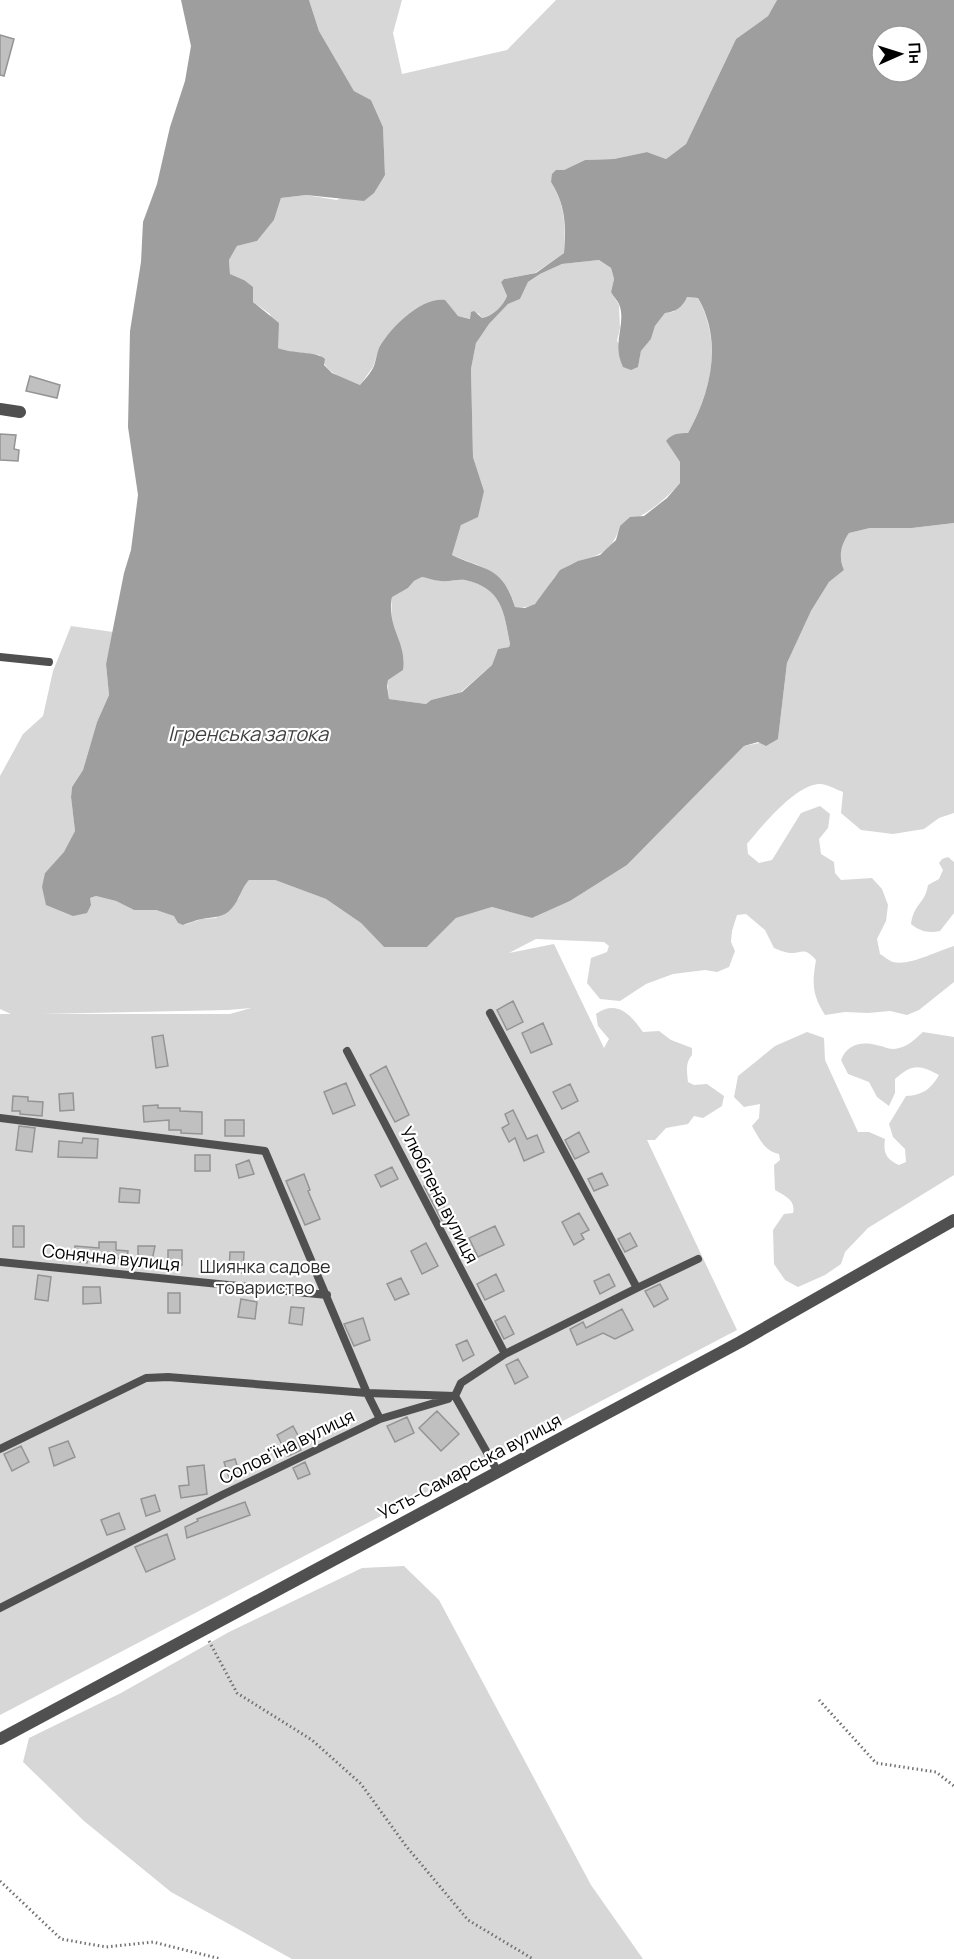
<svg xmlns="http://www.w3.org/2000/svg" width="954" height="1959" viewBox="0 0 954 1959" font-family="Manrope,sans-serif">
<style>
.green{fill:#d7d7d7;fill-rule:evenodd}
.water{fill:#9e9e9e;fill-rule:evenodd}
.building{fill:#c0c0c0;stroke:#949494;stroke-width:1.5}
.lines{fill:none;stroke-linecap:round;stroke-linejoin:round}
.path{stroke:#727272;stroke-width:3;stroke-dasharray:1.5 3;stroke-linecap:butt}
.lane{stroke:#505050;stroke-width:8}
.street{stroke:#505050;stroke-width:12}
.labels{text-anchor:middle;stroke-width:4.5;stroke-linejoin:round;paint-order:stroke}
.street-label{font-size:18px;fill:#000;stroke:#fff}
.park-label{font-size:18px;fill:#2e2e2e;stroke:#fff}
.water-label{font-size:20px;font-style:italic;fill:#3f3f3f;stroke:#fff}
</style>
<rect width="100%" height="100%" fill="#fff"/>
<path class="green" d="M309,0h93l-9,33 9,41 105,-24 49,-50h221l-9,16 -32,23 -50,105 -20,15 -19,-7 -33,7 -29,1 -21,10 -8,1 -5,11c15,24 14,44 13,71l-29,20 -31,6 -3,3 6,14c-4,10 -14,20 -25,22l-4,-5 -7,6 -13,-3 -8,-8 -71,41 -6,18 -13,18c-18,-8 -33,-10 -40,-30l-32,-3 -10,-4 -8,-34 -17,-12 -9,-22 -14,-6 -1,-14 8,-14 20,-5 17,-21 7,-22 25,-3 31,5 48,-25 -2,-48 -12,-27 -17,-9 -35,-60z
M599,260l12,8 3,11 -3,13 8,13 1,23 -3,13 21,26 3,-16 10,-12 4,-13 10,-13 8,-1 14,-15 11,1c24,45 14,92 -10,135 -10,0 -16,0 -22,8l14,21v21c-19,21 -34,32 -60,43 -11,37 -31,26 -57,43 -20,13 -15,42 -48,38 -10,-38 -33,-39 -63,-52l9,-30 23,-34 -11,-34 -2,-88 5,-27 13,-18 19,-20 12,-5 8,-17 12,-8 22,-10z
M954,523v290l-15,5 -15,11 -31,5 -32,-4 -20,-17 2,-21c-6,-2 -16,-8 -23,-8 -24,0 -58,42 -73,60l1,10 11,9 13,-3 29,-47 19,-7 10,8 -2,14 -9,11 2,15 13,8 1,11 6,7 31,-2 10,11 6,16 -2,16 -9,18 3,15c4,2 9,7 13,8 17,4 44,-11 61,-16v36l-35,28 -12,5 -17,-4 -22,2 -23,-1 -20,3c-13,-21 -13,-31 -9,-55 -13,-14 -13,-6 -27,-7 -5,-1 -10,-3 -15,-5l-9,-18 -19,-16 -9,1 -5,16 -1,11 4,9 -6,16 -12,5 -12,-2 -32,4 -27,10 -26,17 -20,-2 -13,-16 4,-25 16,-6 2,-6 -5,-4 -68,-3 -27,14 45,-9 50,104 5,-9 -11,-13 -2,-12c21,-15 35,1 47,18l16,-1 12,9 21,8v7c-7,8 -5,17 -4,27l6,3 13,-1 17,12 -2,10 -19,12 -9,-2 -6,8 -22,4 -11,12h-8l90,190 -737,385v-701h11l-11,-5v-233l23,-42 20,-18 10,-45 18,-45 42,6 -7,32 3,31 -12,27 -14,48 -11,17 -1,10 4,34 -10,21 -20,21 45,29v-4l6,-2 20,5 18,9h22l19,6 3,7 6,2 18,-6 14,-1 23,-20 3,-11 7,-7h26l51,19 35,24 23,24h43l29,-29 36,-11 40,11 38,-17 57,-36 117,-119 34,-7 9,-76 24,-52 18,-29 15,-12c-6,-15 -3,-25 5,-37l21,-5h42zM251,1008l-21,6h-188l186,-4z
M422,577c6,1 13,4 19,4 8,1 16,-2 24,-1 37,8 39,32 45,64l-1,3 -11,2 -6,16 -31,27 -30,8 -5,4 -37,-5 -2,-19 16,-10 -12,-50 1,-24 16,-8 6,-7z
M948,857l6,5v51l-14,18c-12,2 -19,1 -29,-7 3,-21 14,-20 17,-39l11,-6 4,-9 -4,-7 3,-4z
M807,1032l17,6 1,22 33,72h11l16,7c-2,14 1,20 14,26l7,-3 -1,-13 -12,-12 -4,-13 17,-28c17,-1 25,-7 33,-21 -20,-11 -27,-11 -44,4v14l-6,13 -12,-9 -8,-15 -21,-8 -7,-14c6,-15 19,-19 35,-15 9,1 13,6 23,3 10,-2 17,-10 24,-16l31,5v138l-86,53 -23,24 -4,12 -16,11 -27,12 -13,-7 -11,-16 -1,-34 11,-16 9,-1c3,-13 -8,-17 -18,-23l-1,-25 6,-5 -1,-6c-15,-3 -20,-16 -27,-28l7,-8 1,-14 -16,3 -10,-10 4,-21 37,-30z
M404,1566l35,34 152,285 52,74h-351l-121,-67 -87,-71 -61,-59 6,-24 92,-45 108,-61 133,-64z"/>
<path class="water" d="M181,0h128l10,31 35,60 17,9 12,27 2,48 -11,18 -10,8 -58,-6 -25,3 -7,22 -17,21 -20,5 -8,14 1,14 14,6 9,7v15l26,21 -1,25c13,6 39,3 47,11l-1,6 8,8 28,12c5,-6 11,-12 14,-19 2,-6 3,-13 5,-18 11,-20 42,-51 66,-48l13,16 12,3 1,-7 3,-1 8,7c11,-2 21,-12 25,-22l-6,-14 3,-3 32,-6 28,-20c2,-27 2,-47 -13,-71l1,-8 4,-4h8l21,-10 29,-1 33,-7 19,7 20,-15 50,-105 32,-23 9,-16h177v523l-42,5h-42l-21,5c-8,12 -11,23 -5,37l-15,12 -18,29 -24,52 -9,76 -12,7 -8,-4 -14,4 -117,119 -57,36 -38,17 -40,-11 -36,11 -29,29h-43l-23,-24 -35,-24 -51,-19h-26c-8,8 -9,19 -17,28 -8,10 -19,9 -30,11 -6,1 -13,4 -19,6l-5,-2 -4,-7 -18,-6h-22l-18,-9 -20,-5 -6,2 1,7 -4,8 -14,3 -27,-11 -4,-18 3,-14 19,-21 11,-21 -4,-34 1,-10 11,-17 14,-48 12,-27 -3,-31 18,-91 7,-23 7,-55 -10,-68 2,-96 11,-69 2,-40 14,-38 13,-57 15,-46 6,-35zM882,36h36v36h-36zM599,260l12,8 3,11 -3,13c2,4 6,8 8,12 8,20 -8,38 4,63l8,3 7,-3 3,-16 10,-12 4,-13 10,-13c10,-1 18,-6 22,-16l11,1c25,43 13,94 -10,135 -9,0 -16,0 -22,8l14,21v21l-13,15 -23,18 -14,1 -10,9 -4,14 -16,15 -22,6 -18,9 -25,34 -10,4 -10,-1c-13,-42 -30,-36 -63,-52l9,-30 17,-8 6,-26 -11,-34 -2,-88 5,-26 13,-19 19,-20 12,-5 8,-17 12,-8 22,-10zM422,577c6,1 13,4 19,4 8,1 16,-2 24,-1 37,8 39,32 45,64l-1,3 -11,2 -6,16 -30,27 -31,8 -5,4 -37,-5 -2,-13 1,-6 15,-10c4,-29 -17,-42 -11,-73l16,-9 6,-7z"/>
<path class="building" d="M0,35l14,4 -10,37 -4,-1z
M30,376l30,9 -3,13 -31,-7z
M0,434l16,1 -2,14 5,1 -1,11 -18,-1z
M513,1001l10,21 -16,8 -10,-20z
M543,1023l9,21 -21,9 -9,-20z
M163,1035l5,31 -12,2 -4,-31z
M386,1066l23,49 -14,7 -25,-47z
M346,1083l9,22 -22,9 -9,-22z
M570,1084l8,17 -16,8 -9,-17z
M73,1093l1,17 -14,1 -1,-17z
M13,1096l15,1v4l15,1 -1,14 -22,-2v-3h-8z
M158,1105v3h22v3l22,1v22l-21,-1v-3h-12v-10l-25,2 -1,-16z
M513,1110l14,29 10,-4 7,17 -20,9 -9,-23 -6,4 -7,-14 7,-4 -4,-10z
M225,1120h19v16h-19z
M19,1126l16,2 -3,24 -16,-2z
M579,1132l10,20 -14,7 -10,-19z
M83,1138l15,1 -1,19 -39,-1 1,-16 23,2z
M195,1155h15v16h-15z
M249,1160l5,14 -15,4 -3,-13z
M392,1167l6,12 -17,8 -6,-12z
M602,1173l6,12 -14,6 -6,-12z
M304,1174l6,16 -2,1 12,28 -15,6 -19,-44z
M433,1182l17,38 -7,3 -19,-37z
M120,1188l20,2 -1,13 -20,-1z
M579,1213l10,17 -8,4 3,5 -10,6 -12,-23z
M13,1226h11v21h-11z
M495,1226l9,19 -26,12 -9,-19z
M630,1233l7,13 -12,6 -7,-13z
M99,1242h17v8l12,1 -1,7 -39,2 -1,3 -13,-2 1,-15 24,2z
M426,1243l12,23 -16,8 -11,-23z
M138,1246h17l-4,19 -13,-1z
M168,1250h14v15h-14z
M230,1252h14l-1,21h-14z
M496,1274l8,17 -19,9 -8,-16z
M609,1274l6,12 -15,8 -6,-13z
M38,1275l13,2 -3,24 -13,-2z
M401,1278l8,16 -14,6 -8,-16z
M660,1284l8,15 -14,8 -9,-16z
M83,1287h17l1,16 -18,1z
M168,1293h12v20h-12z
M241,1299l16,3 -2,17 -17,-2z
M291,1307l13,1 -2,17 -13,-2z
M622,1309l11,21 -18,9 -12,-6 -26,12 -7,-16 13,-7 3,6z
M505,1316l9,18 -10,5 -9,-18z
M363,1318l7,22 -16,6 -10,-22z
M467,1340l7,15 -11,6 -7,-16z
M518,1359l10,18 -13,7 -9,-19z
M437,1411l22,23 -18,17 -22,-23z
M407,1417l7,16 -19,9 -8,-16z
M293,1426l8,15 -3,2 3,7 -13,6 -11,-21z
M68,1441l7,16 -21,9 -5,-18z
M21,1446l8,16 -17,9 -8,-17z
M235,1459l5,16 -11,3 -5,-16z
M305,1462l5,12 -12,5 -5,-11z
M204,1465l3,29 -26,4 -2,-12 10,-1 -2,-18z
M155,1495l5,16 -14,5 -5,-17z
M245,1502l5,13 -63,23 -2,-11 13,-6 -1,-2z
M119,1513l6,16 -18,6 -6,-15z
M167,1534l8,25 -29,13 -11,-25z"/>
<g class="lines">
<path class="path" d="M209,1641l28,52 75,47 49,44 45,62 62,74 65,39
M819,1700l57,63 60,9 18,14
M0,1881l61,58 45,8 47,-5 68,17"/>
<path class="lane" d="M0,657l49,5
M347,1051l158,303
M0,1118l265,33 102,242 88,3
M0,1262l327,33
M637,1288l61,-29
M455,1396l6,-13 44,-29 132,-66 -147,-275
M455,1396l43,76
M380,1419l68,-20
M0,1449l146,-71 22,-1 199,16 13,26 -158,76 -222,113"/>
<path class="street" d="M0,409l20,3
M0,1739l740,-397 214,-122"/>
</g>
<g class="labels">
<g class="street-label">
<text transform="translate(439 1195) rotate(63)" y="6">Улюблена вулиця</text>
<text transform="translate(111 1258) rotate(6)" y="6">Сонячна вулиця</text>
<text transform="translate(287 1447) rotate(-26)" y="6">Солов'їна вулиця</text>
<text transform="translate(470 1467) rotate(-28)" y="6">Усть-Самарська вулиця</text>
</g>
<g class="park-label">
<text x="265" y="1273">Шиянка садове<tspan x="265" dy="21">товариство</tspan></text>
</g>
<g class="water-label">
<text x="248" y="741">Ігренська затока</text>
</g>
</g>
<g transform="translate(900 54) rotate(87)"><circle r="28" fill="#ffffff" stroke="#999999" stroke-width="1.5"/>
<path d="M0-4.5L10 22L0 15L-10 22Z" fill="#000000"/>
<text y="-9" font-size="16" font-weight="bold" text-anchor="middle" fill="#000000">Пн</text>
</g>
</svg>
